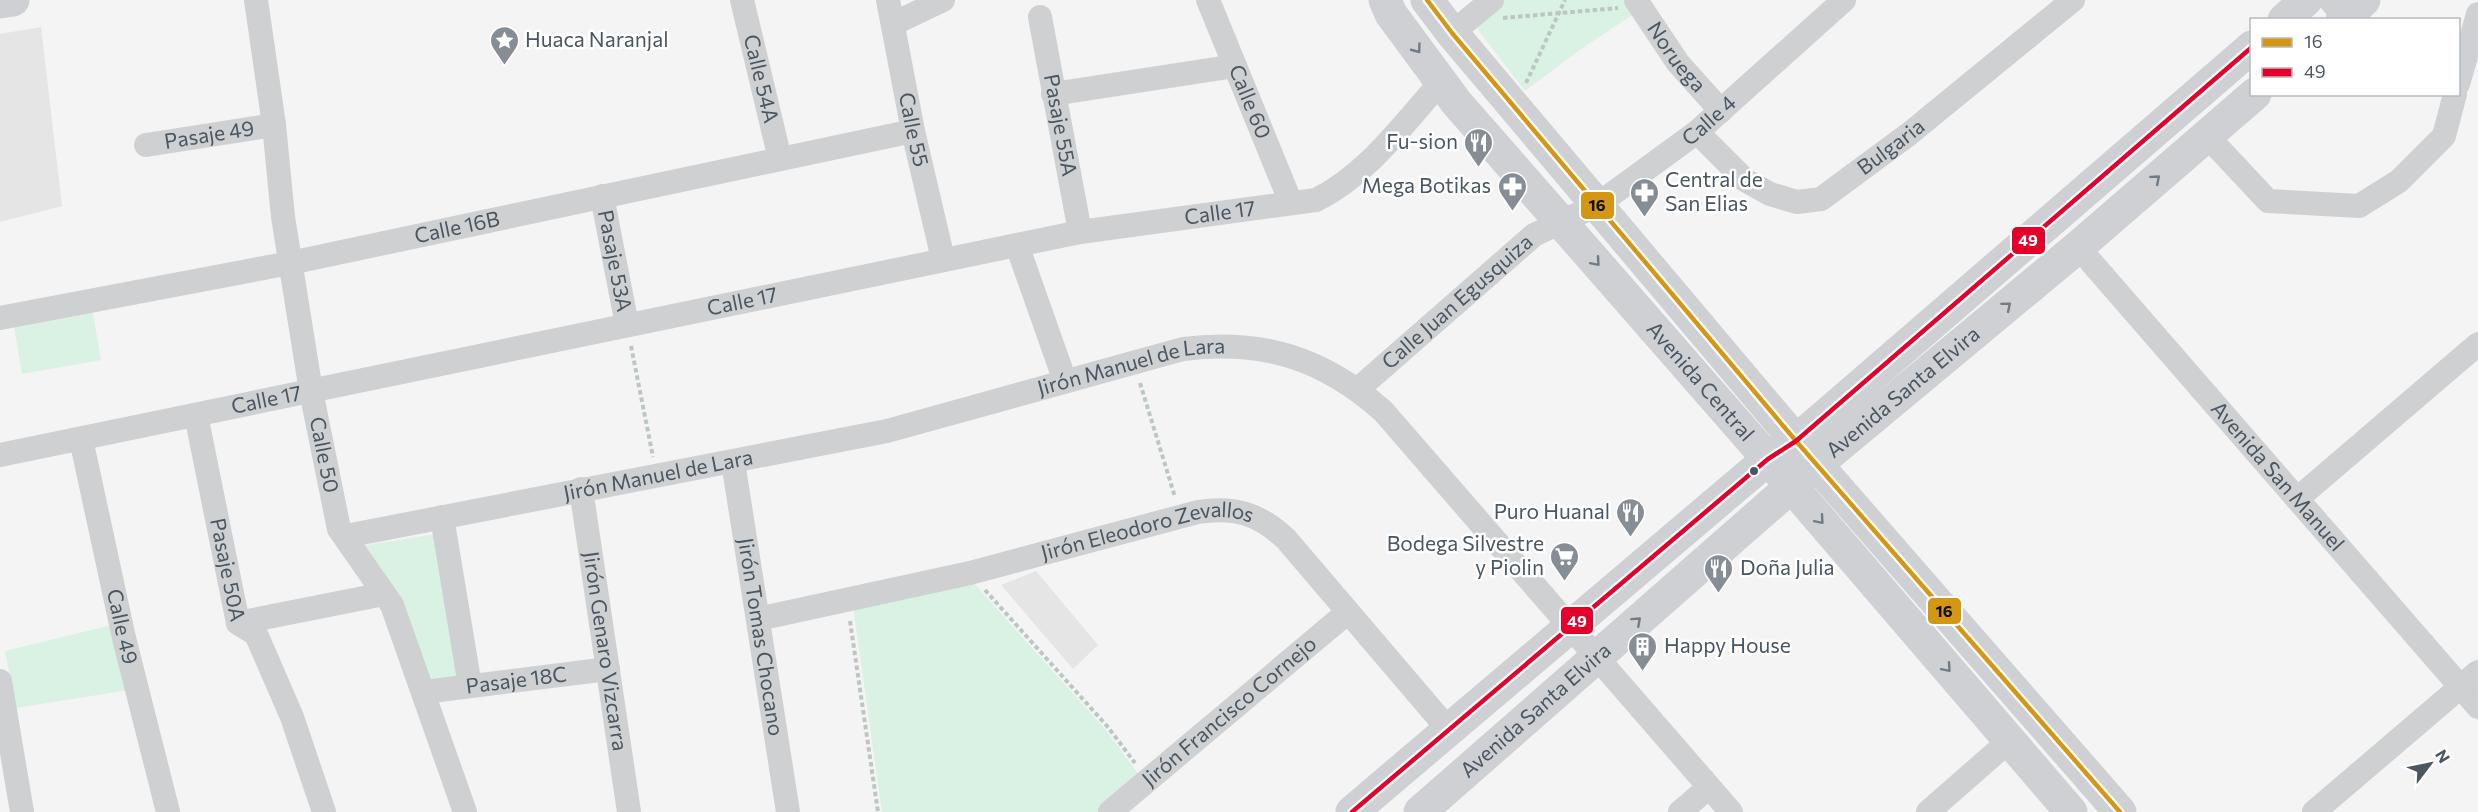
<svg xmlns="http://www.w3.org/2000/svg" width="2478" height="812" viewBox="0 0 2478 812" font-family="Commissioner,sans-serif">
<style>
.education{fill:#e6e5e6}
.green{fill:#d9f2e3}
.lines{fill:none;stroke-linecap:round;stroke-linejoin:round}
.path{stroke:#bcc7c4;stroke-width:4;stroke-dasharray:4.5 3;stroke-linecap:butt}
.street{stroke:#ced0d2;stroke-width:24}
.secondary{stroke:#ced0d4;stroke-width:33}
.bus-1-casing{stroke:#fff;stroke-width:9}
.bus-2-casing{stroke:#fff;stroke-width:9}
.bus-1{stroke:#d49613;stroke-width:4.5}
.bus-2{stroke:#e4002b;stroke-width:4.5}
.oneway{stroke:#727b84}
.bus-dot{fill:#4a5661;stroke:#fff;stroke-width:2}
.labels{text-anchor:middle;stroke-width:5;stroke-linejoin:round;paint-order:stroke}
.poi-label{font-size:21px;fill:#4a5661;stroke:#fff;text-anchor:start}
.street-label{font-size:21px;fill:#4a5661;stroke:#fff}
.line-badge{stroke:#fff;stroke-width:2}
.badge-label{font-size:16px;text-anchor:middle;font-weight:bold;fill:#fff}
.pale-badge-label{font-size:16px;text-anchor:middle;font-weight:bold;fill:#111}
</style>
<rect width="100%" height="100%" fill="#f4f4f4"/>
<path class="education" d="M41,27l21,179 -62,16v-188z
M1036,571l62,74 -25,24 -72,-84z"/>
<path class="green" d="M1502,0h132l6,10 -59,39 -56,42 -53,-69z
M92,308l9,52 -79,14 -9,-53z
M436,534l26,142 -31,8 -70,-138z
M972,581l133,148 38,51 -39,32h-222l-29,-206z
M112,625l17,65 -113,18 -11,-57z"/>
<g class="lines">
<path class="path" d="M1503,18l115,-10
M1526,83l39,-83
M631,346l22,111
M1140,383l35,114
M985,590l122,136 28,37
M850,621l28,191"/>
<g class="street">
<path id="s1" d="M256,0l18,125 9,92 28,174 28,138 53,76 73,207"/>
<path id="s2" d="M742,0l38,159"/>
<path id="s3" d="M888,0l25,131 30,128"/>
<path id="s4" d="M1208,0l83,203"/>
<path id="s5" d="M1636,0l42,63 43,48"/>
<path d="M2330,0l15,17"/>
<path id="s6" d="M1040,17l40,215"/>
<path d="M893,24l50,-24"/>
<path d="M1452,33l40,-33"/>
<path d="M2458,84l20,-70"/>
<path d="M1053,94l182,-28"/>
<path id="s7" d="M1697,132l48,48 25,14 27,8 24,-3 88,-65 164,-134"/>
<path d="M2207,136l61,65 91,5 40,-25 45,-45 11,-42"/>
<path id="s8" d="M146,145l128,-20"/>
<path id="s9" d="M602,196l25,129"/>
<path d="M1017,245l48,136"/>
<path id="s10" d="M2078,247l400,460"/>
<path id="s11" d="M0,318l290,-55 623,-132"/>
<path id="s12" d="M1358,389l176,-154 63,-30 100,-73 147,-132"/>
<path id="s13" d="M196,415l42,208 18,11 36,83 32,95"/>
<path id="s14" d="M81,439l43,199 44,174"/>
<path id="s15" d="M0,455l1080,-223 236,-32c52,-26 87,-76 125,-118"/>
<path id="s16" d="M733,462l55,350"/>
<path id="s17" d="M581,489l48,323"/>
<path d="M2297,499l181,-155"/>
<path d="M442,517l28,169"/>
<path id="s18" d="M346,536l541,-105 296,-82c80,-10 140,9 200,62l348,401"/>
<path id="s19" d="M758,619l212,-46 228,-61c37,-6 61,2 88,27l162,190"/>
<path d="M238,623l146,-29"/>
<path d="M0,681l22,131"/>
<path id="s20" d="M424,692l184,-23"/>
<path id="s21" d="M1110,812l238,-200"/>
<path d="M1680,812l29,-25"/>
<path d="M1928,812l81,-71"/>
<path d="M2314,812l164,-140"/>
</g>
<g class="secondary">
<path id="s22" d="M1385,0l6,14 65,88 312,357 303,353"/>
<path d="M1427,0l25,33 344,408 324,371"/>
<path d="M0,2l13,-2"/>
<path d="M2284,20l22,-20"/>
<path d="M2342,20l22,-20"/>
<path d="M1352,812l416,-353 28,-18 456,-394"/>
<path id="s23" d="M1420,812l397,-348 261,-217 177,-153"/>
</g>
<defs>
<path id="bus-1" d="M1427,0l25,33 344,408 324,371"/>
<path id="bus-2" d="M1352,812l416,-353 28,-18 456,-394"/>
</defs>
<use href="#bus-1" class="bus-1-casing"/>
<use href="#bus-2" class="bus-2-casing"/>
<use href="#bus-1" class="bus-1"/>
<use href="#bus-2" class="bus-2"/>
</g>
<defs><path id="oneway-chevron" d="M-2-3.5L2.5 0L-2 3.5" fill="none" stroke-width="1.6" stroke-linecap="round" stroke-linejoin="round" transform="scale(1.5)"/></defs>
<g class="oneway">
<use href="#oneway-chevron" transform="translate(1417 49) rotate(53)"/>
<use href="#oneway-chevron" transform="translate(2156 179) rotate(-41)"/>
<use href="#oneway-chevron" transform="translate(1596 262) rotate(49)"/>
<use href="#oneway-chevron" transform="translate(2007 306) rotate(-40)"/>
<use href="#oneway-chevron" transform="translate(1820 520) rotate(49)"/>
<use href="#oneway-chevron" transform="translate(1637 621) rotate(-42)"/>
<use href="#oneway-chevron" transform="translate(1947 668) rotate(49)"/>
</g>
<defs>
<symbol id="sight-pin" viewBox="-11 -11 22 30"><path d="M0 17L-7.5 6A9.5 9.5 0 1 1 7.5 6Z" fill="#868d94" stroke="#fff"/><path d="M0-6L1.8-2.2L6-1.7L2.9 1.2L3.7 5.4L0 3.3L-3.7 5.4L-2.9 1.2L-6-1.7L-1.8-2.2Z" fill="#fff"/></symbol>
<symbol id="restaurant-pin" viewBox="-11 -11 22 30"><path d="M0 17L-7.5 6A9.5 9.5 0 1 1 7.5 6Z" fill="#868d94" stroke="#fff"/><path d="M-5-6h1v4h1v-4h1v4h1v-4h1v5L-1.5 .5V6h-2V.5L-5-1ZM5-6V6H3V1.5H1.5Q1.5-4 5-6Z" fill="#fff"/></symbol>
<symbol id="pharmacy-pin" viewBox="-11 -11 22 30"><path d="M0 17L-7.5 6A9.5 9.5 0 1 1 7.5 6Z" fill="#868d94" stroke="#fff"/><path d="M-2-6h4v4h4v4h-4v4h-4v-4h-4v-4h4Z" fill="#fff"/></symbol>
<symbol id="supermarket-pin" viewBox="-11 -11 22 30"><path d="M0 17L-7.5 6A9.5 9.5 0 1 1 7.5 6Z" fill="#868d94" stroke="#fff"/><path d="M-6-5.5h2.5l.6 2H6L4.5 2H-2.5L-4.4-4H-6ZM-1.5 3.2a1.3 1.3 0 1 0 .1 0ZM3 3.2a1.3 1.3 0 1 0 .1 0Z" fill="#fff"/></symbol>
<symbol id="building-pin" viewBox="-11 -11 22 30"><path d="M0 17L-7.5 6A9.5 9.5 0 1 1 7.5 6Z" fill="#868d94" stroke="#fff"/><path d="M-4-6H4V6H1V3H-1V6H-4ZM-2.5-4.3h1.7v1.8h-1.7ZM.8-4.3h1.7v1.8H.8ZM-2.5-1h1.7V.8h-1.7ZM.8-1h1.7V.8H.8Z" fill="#fff"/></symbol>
</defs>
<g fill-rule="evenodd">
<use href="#sight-pin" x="488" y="24" width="33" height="45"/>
<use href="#restaurant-pin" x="1462" y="126" width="33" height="45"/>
<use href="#pharmacy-pin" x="1496" y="170" width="33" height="45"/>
<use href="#pharmacy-pin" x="1628" y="176" width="33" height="45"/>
<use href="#restaurant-pin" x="1614" y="496" width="33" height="45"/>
<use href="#supermarket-pin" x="1548" y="540" width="33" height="45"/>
<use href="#restaurant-pin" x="1702" y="552" width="33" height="45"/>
<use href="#building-pin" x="1626" y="630" width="33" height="45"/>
</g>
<circle class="bus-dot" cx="1754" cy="471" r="5"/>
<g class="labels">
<g class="poi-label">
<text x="525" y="47">Huaca Naranjal</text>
<text x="1458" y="149" text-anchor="end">Fu-sion</text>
<text x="1665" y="187">Central de<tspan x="1665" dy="24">San Elias</tspan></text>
<text x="1491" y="193" text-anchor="end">Mega Botikas</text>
<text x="1610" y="519" text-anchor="end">Puro Huanal</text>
<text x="1544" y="551" text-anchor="end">Bodega Silvestre<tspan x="1544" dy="24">y Piolin</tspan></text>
<text x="1740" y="575">Doña Julia</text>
<text x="1664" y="653">Happy House</text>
</g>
<g class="street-label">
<text dy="7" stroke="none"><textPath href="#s5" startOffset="70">Noruega</textPath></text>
<text dy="7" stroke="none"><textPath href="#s2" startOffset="81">Calle 54A</textPath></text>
<text dy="7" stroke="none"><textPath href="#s4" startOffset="110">Calle 60</textPath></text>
<text dy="7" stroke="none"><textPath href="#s12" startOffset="444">Calle 4</textPath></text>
<text dy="7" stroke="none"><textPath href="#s6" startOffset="110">Pasaje 55A</textPath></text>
<text dy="7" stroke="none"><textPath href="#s3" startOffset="132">Calle 55</textPath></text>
<text dy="7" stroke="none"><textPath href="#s8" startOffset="64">Pasaje 49</textPath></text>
<text dy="7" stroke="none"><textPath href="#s7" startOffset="236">Bulgaria</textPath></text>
<text dy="7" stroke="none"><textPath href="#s15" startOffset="1244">Calle 17</textPath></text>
<text dy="7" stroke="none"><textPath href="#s11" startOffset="466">Calle 16B</textPath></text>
<text dy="7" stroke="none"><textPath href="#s9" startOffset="66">Pasaje 53A</textPath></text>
<text dy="7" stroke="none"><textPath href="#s15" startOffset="758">Calle 17</textPath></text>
<text dy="7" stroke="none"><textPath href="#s12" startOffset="132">Calle Juan Egusquiza</textPath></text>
<text dy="7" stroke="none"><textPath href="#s18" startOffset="804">Jirón Manuel de Lara</textPath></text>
<text dy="7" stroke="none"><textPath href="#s22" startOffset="496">Avenida Central</textPath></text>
<text dy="7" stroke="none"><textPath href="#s23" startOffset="640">Avenida Santa Elvira</textPath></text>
<text dy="7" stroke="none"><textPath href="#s15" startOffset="272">Calle 17</textPath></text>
<text dy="7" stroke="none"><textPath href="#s1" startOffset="460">Calle 50</textPath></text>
<text dy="7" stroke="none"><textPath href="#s18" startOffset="318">Jirón Manuel de Lara</textPath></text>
<text dy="7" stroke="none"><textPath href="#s10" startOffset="304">Avenida San Manuel</textPath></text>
<text dy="7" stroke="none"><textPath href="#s19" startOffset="400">Jirón Eleodoro Zevallos</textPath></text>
<text dy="7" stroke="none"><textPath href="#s13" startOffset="158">Pasaje 50A</textPath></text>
<text dy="7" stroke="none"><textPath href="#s14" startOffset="192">Calle 49</textPath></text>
<text dy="7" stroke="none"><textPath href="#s16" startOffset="177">Jirón Tomas Chocano</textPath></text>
<text dy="7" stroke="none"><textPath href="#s17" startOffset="164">Jirón Genaro Vizcarra</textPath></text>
<text dy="7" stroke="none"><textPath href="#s20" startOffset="93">Pasaje 18C</textPath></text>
<text dy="7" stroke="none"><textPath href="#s23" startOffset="154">Avenida Santa Elvira</textPath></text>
<text dy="7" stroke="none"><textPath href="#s21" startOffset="156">Jirón Francisco Cornejo</textPath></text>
</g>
</g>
<g class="line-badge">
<rect x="1580" y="191" width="35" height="29" rx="6" fill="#d49613"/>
<rect x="2011" y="226" width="35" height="29" rx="6" fill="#e4002b"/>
<rect x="1927" y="597" width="35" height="28" rx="6" fill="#d49613"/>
<rect x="1560" y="606" width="34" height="29" rx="6" fill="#e4002b"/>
</g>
<g class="badge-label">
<text x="2028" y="246">49</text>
<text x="1577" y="627">49</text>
</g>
<g class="pale-badge-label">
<text x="1597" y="211">16</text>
<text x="1944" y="617">16</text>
</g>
<rect x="2250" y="18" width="210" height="78" fill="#ffffff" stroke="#b7bbc0" stroke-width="1.5"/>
<rect x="2262" y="38" width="30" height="9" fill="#d49613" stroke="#b7bbc0" stroke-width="1.5"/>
<text x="2304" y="48" font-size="18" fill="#4a5661">16</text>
<rect x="2262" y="68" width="30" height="9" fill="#e4002b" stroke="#b7bbc0" stroke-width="1.5"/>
<text x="2304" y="78" font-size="18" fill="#4a5661">49</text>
<g transform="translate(2430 764) rotate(58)" stroke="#ffffff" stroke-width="4.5" paint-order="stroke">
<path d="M0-4.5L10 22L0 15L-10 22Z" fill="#4a5661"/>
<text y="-9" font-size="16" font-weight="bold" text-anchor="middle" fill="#4a5661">N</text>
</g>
</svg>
